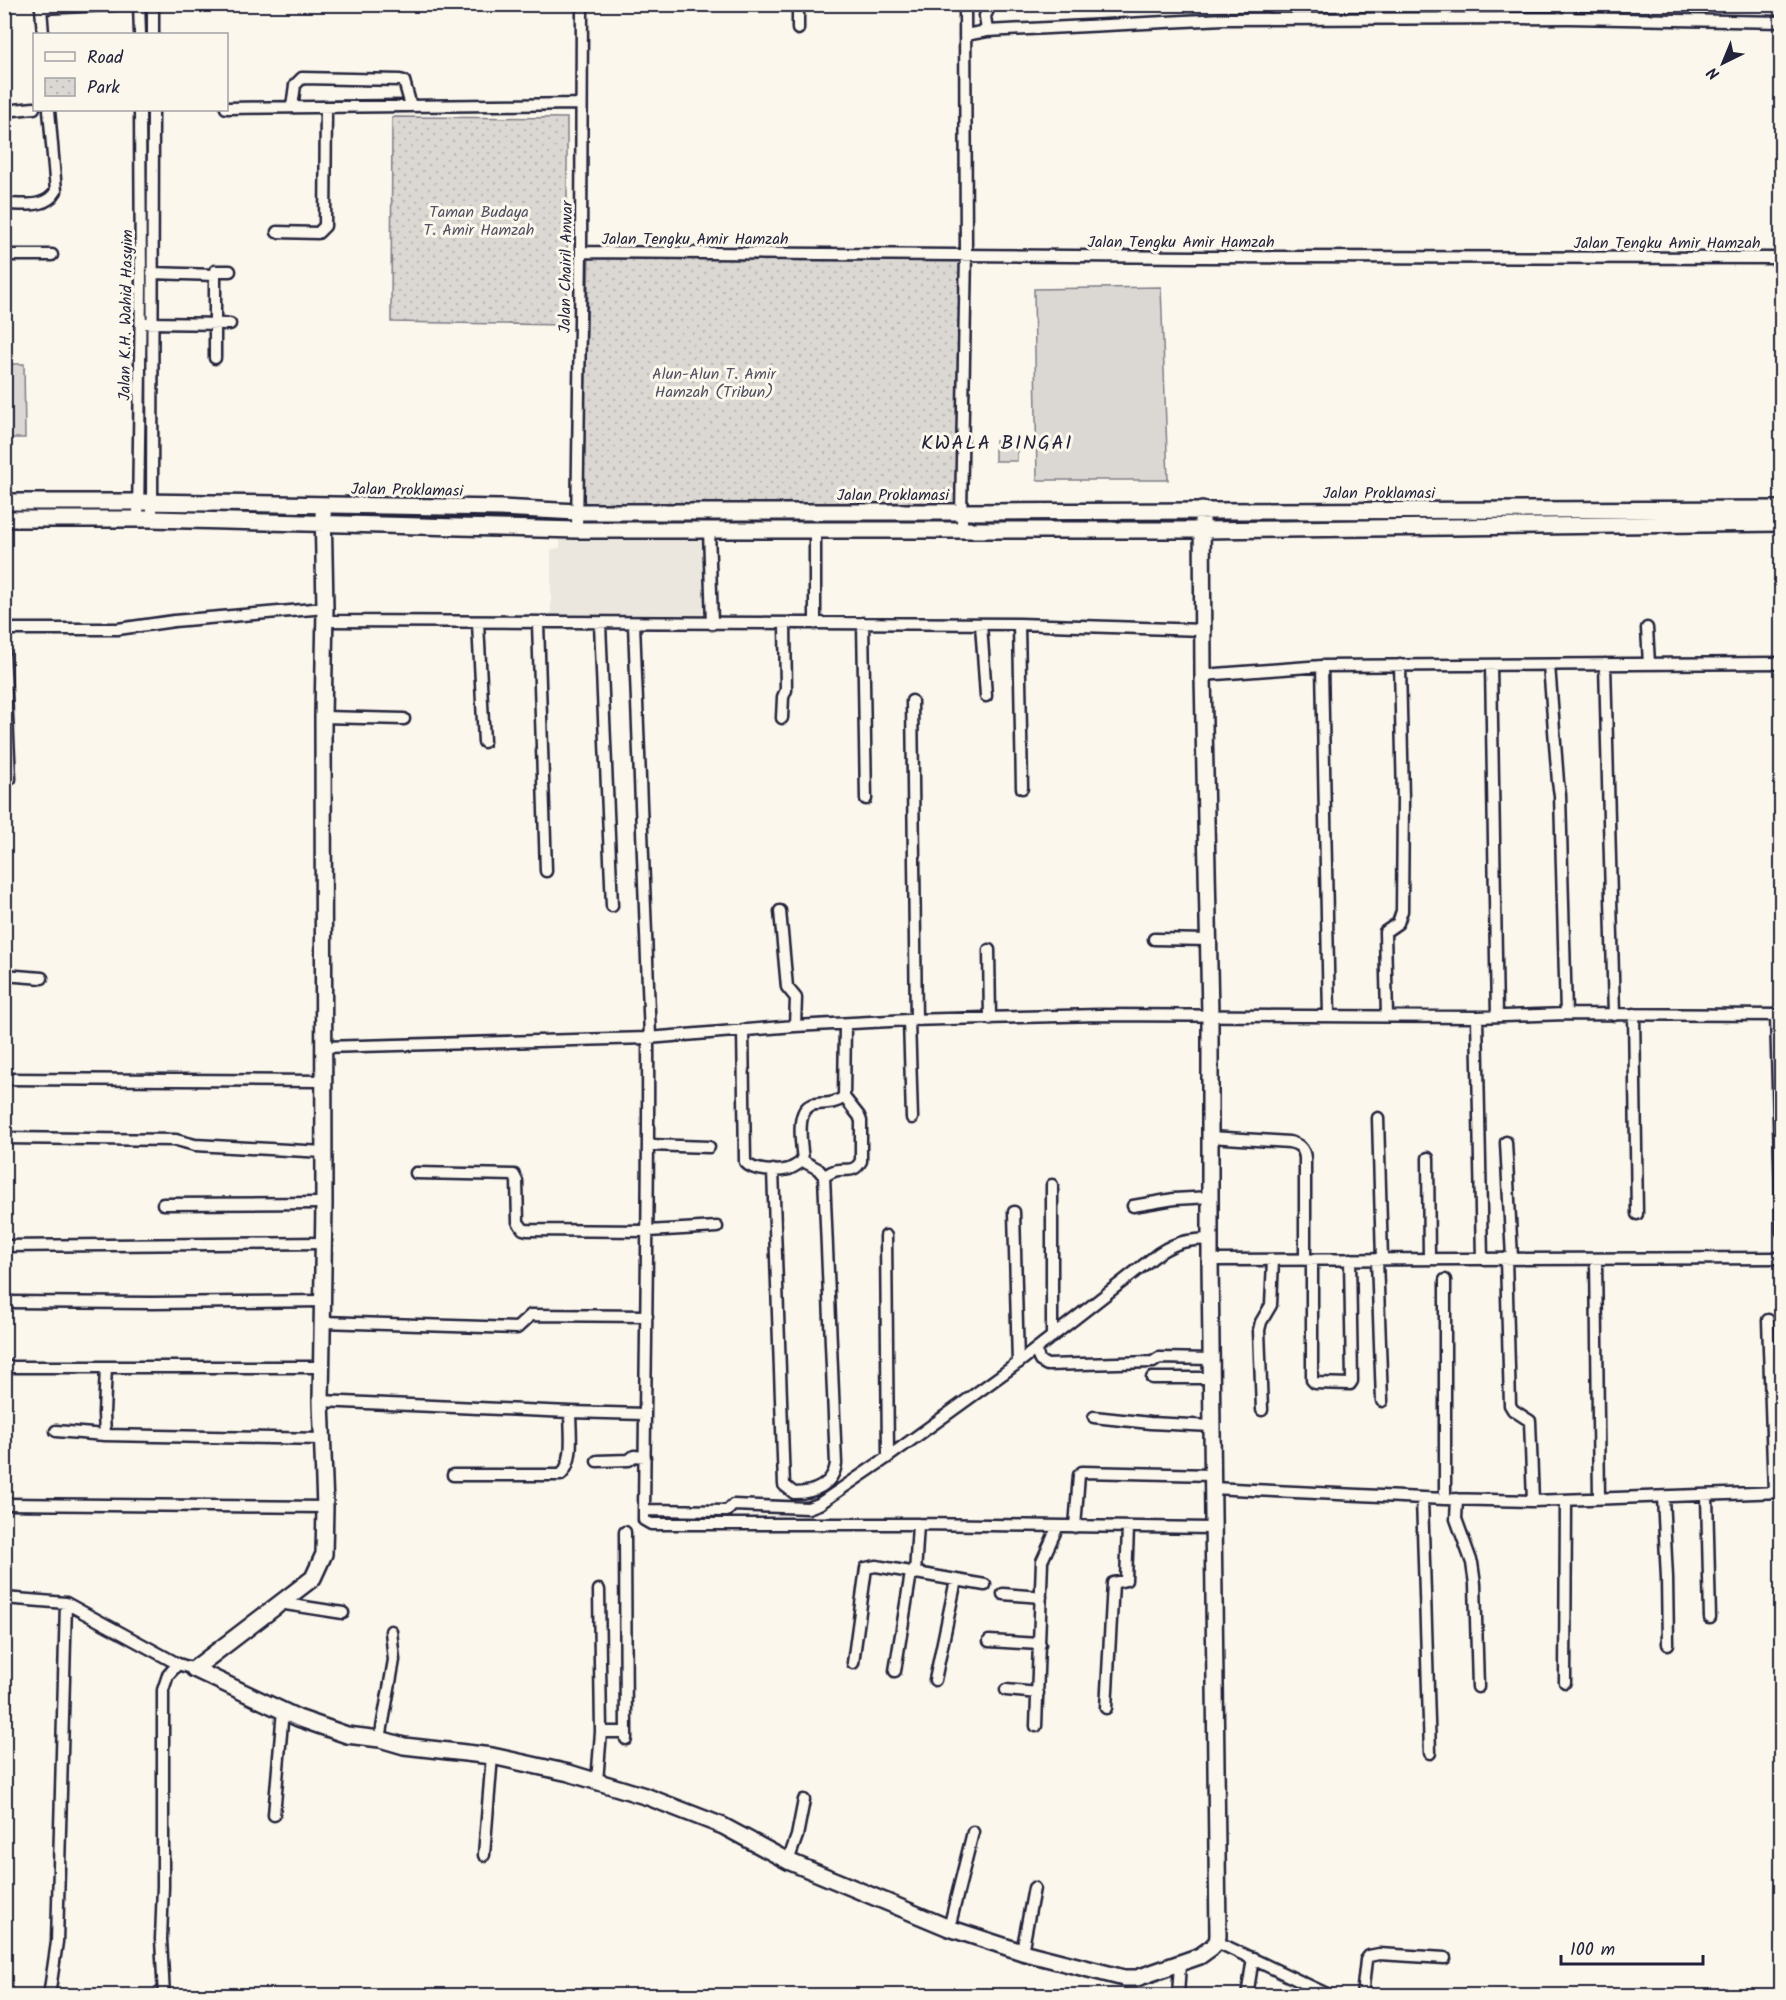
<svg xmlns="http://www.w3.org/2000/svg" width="1786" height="2000" viewBox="0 0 1786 2000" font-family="Kalam,sans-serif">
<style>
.built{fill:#ebe7df}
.park{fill:url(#park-dots);stroke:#7e7d87;stroke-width:1.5}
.pitch{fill:#dbd8d3;stroke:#7e7d87;stroke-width:1.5}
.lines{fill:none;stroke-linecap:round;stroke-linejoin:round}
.street-casing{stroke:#22223b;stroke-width:15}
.secondary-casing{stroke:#22223b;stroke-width:20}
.street{stroke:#fbf7ec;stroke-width:10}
.secondary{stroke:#fbf7ec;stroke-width:15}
.labels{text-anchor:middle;stroke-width:6;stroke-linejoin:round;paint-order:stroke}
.park-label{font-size:16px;fill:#505061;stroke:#fbf7ec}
.street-label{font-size:16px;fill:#22223b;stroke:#fbf7ec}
.quarter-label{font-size:20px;letter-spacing:1.5px;fill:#22223b;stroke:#fbf7ec}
</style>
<defs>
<pattern id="park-dots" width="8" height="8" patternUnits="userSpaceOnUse" patternTransform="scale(1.5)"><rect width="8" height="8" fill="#dbd8d3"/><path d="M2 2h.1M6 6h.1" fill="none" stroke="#bcb9b6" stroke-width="1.8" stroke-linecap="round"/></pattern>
</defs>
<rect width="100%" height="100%" fill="#fbf7ec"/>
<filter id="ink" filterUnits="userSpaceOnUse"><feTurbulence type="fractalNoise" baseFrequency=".0167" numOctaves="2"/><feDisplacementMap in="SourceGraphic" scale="12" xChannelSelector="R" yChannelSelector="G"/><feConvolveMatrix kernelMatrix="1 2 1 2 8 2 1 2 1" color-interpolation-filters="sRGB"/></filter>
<g filter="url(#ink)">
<path class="built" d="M704,539l1,82h-154v-72l9,-1v-8z"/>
<path class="park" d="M392,117l175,1v207l-176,-3z
M589,253l375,4 -5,253 -377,1z"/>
<path class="pitch" d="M1161,287l7,193h-131l-3,-191z
M5,364h19l1,74h-20z
M995,441h22v20h-22z"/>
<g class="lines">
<defs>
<path id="street" d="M39,4l2,4 91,-4
M139,4l1,30
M41,8l2,26
M1569,18l1,-14
M798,29v-25
M987,31l-2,-15 6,-12
M153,34v-30
M965,35l22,-4 237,-12 345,-1 213,4
M292,107l3,-22 7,-7 98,2 4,1 7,25
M226,108l354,-4
M4,111l30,-3
M4,204c18,0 42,5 52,-13l-7,-81
M277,232l41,1 7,-7 1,-119
M581,252l616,5 585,1
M4,255h48
M152,273l63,2
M147,323l83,1
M215,358v-87h15
M152,519l1,-409
M138,520l3,-233 -1,-177
M577,530l4,-278 1,-248
M709,530l3,94
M815,530v94
M963,530l-2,-18 5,-258 -1,-250
M324,621l695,3 184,6
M478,623l6,119
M538,623l8,248
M863,623l3,176
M600,624l12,282
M634,624l16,413
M981,624l5,72
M1019,624l3,164
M1647,628l2,36
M4,629h114l56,-8 151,-13
M4,651l6,128
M1605,664l9,351
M1491,665l6,351
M1549,665l9,117 2,13 6,219
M1322,666l7,350
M1203,675l119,-9 460,-3
M912,701l4,319
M323,717l81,2
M782,718l1,-21 3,-7 -1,-66
M780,911l7,76 9,11 -1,28
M1154,939l55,1
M989,950l1,69
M4,975l38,3
M1634,1014l3,200
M1776,1015l6,217
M1387,1016l-2,-84 13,-9 4,-12 1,-111 -3,-135
M1477,1017l5,242
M909,1020l3,98
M743,1030l2,132c8,10 33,10 44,7 5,-2 9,-5 14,-8l15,8 6,7c5,-2 9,-6 15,-6 10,-1 16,2 22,-9v-40l-2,-5 -15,-19 1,-73
M648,1038c1,160 -3,321 -4,482l7,4h267l294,4
M323,1047l325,-9 147,-12 114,-6 190,-5 378,2 89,-3 216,1
M4,1079l319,2
M1378,1118l4,141
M1210,1137l79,5c10,2 15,6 16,16v102
M4,1138l172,2 19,5 129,7
M1506,1142l6,116
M649,1145l60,2
M1428,1158l1,101
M803,1161c-1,-15 -10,-57 14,-57 10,-1 18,0 27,-7
M773,1170l11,315 10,8c20,0 39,-8 42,-29l-12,-288
M416,1173l98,2 3,6 1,41 5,7 4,1 121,1 69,-4
M163,1204l161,-1
M1133,1206l41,-7 37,-2
M1014,1212l4,151
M886,1236l2,221
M4,1246l319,-3
M1506,1258l4,147 3,5 17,11 3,80
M1377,1259l5,142
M1596,1259l3,239
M1210,1260l572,-2
M1312,1260v120l3,3 35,1 2,-3 -2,-122
M4,1302l149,1 169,-2
M1768,1320l6,172
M322,1322l195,6 14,-13 116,1
M1052,1337v-152
M1035,1350l5,11 7,4 106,-3 6,-4 52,1
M4,1367h318
M1152,1378h59
M321,1401l249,11 74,2
M1262,1410l-3,-80 2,-8 10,-17 2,-45
M1094,1417l56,6 62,3
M56,1431l49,4 217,4
M105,1435l-1,-22 2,-46
M597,1461l32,-1 5,-4 11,1
M453,1475h108c14,-14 9,-44 9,-63
M1212,1488l233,11 88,2 249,-9
M1707,1496l3,122
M1663,1497l4,81 1,66
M1422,1498l8,255
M1445,1499v-219
M1457,1499l-1,20 16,44 3,21 3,103
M4,1504l321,3
M644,1510l83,1 6,-6 75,3 11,-4 69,-47 130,-94 141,-110c19,-12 29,-13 51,-14
M1075,1527l4,-52 3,-3 130,3
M625,1532l1,207
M915,1574l3,-50
M599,1590l2,142
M1003,1594l38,3
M4,1598l62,5 112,61 16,5
M279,1603l64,10
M989,1641l51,3
M853,1663l13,-95 10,-2 109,19
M895,1671l16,-98
M935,1680l21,-100
M1565,1682l1,-182
M1006,1690l32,3
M1106,1708l7,-125 13,-3 2,-52
M1036,1726l6,-165 16,-35
M380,1739l14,-79 -3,-29
M597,1781l4,-49h24
M274,1815l9,-105
M484,1855l8,-99
M788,1861l9,-25 7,-36
M949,1928l24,-96
M1217,1942l114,54
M1022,1952l12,-64
M49,1996l8,-54 9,-339
M164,1996l-3,-57 2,-53v-196l5,-15 10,-11
M1178,1996l2,-33
M1247,1996l6,-38
M1362,1996l4,-36 3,-4 10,-2 66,4"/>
<path id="secondary" d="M4,502h134l139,2 223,4 77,4h384l821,-3
M323,506l2,102 -2,109 1,486 -3,198 4,106 -1,47 -11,24 -119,91 104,49 49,17 33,4 24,7 88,10 77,17 79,24 75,29 65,35 161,67 73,24 102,26h13l63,-22 11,-8 6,-6 1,-6 -8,-676v-245l-7,-340 -1,-165
M4,519h148l425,11h626l579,-7"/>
</defs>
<use href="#street" class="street-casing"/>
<use href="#secondary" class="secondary-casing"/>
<use href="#street" class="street"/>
<use href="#secondary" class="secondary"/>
</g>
</g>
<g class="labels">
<g class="park-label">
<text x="479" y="217">Taman Budaya<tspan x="479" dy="18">T. Amir Hamzah</tspan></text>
<text x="714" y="379">Alun-Alun T. Amir<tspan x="714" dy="18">Hamzah (Tribun)</tspan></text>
</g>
<g class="street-label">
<text x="695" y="244">Jalan Tengku Amir Hamzah</text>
<text x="1181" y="247">Jalan Tengku Amir Hamzah</text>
<text x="1667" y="248">Jalan Tengku Amir Hamzah</text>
<text transform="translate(565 267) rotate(-89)" y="6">Jalan Chairil Anwar</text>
<text transform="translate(125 315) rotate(-89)" y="6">Jalan K.H. Wahid Hasyim</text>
<text transform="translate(407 489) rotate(1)" y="6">Jalan Proklamasi</text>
<text x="1379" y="498">Jalan Proklamasi</text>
<text x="893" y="500">Jalan Proklamasi</text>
</g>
<g class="quarter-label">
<text x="997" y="449">KWALA BINGAI</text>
</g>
</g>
<rect width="1786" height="2000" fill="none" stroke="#fbf7ec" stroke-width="24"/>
<rect x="12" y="12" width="1762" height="1976" fill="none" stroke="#22223b" stroke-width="2" filter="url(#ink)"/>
<rect x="33" y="33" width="195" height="78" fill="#fbf7ec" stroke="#a4a2a5" stroke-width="1.5"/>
<rect x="45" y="52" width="30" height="9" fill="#fbf7ec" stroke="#a4a2a5" stroke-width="1.5"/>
<text x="87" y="63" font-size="18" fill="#22223b">Road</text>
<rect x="45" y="78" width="30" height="18" fill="url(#park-dots)" stroke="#a4a2a5" stroke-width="1.5"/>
<text x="87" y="93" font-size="18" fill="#22223b">Park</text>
<g transform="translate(1723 63) rotate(223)" stroke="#fbf7ec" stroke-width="4.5" paint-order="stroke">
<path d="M0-4.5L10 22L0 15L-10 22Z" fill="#22223b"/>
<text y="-9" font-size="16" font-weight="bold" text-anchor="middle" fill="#22223b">N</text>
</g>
<path d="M1561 1955v9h142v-9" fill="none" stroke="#22223b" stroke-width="3"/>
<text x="1570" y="1955" font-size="18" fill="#22223b" stroke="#fbf7ec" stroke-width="4.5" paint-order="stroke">100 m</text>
</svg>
